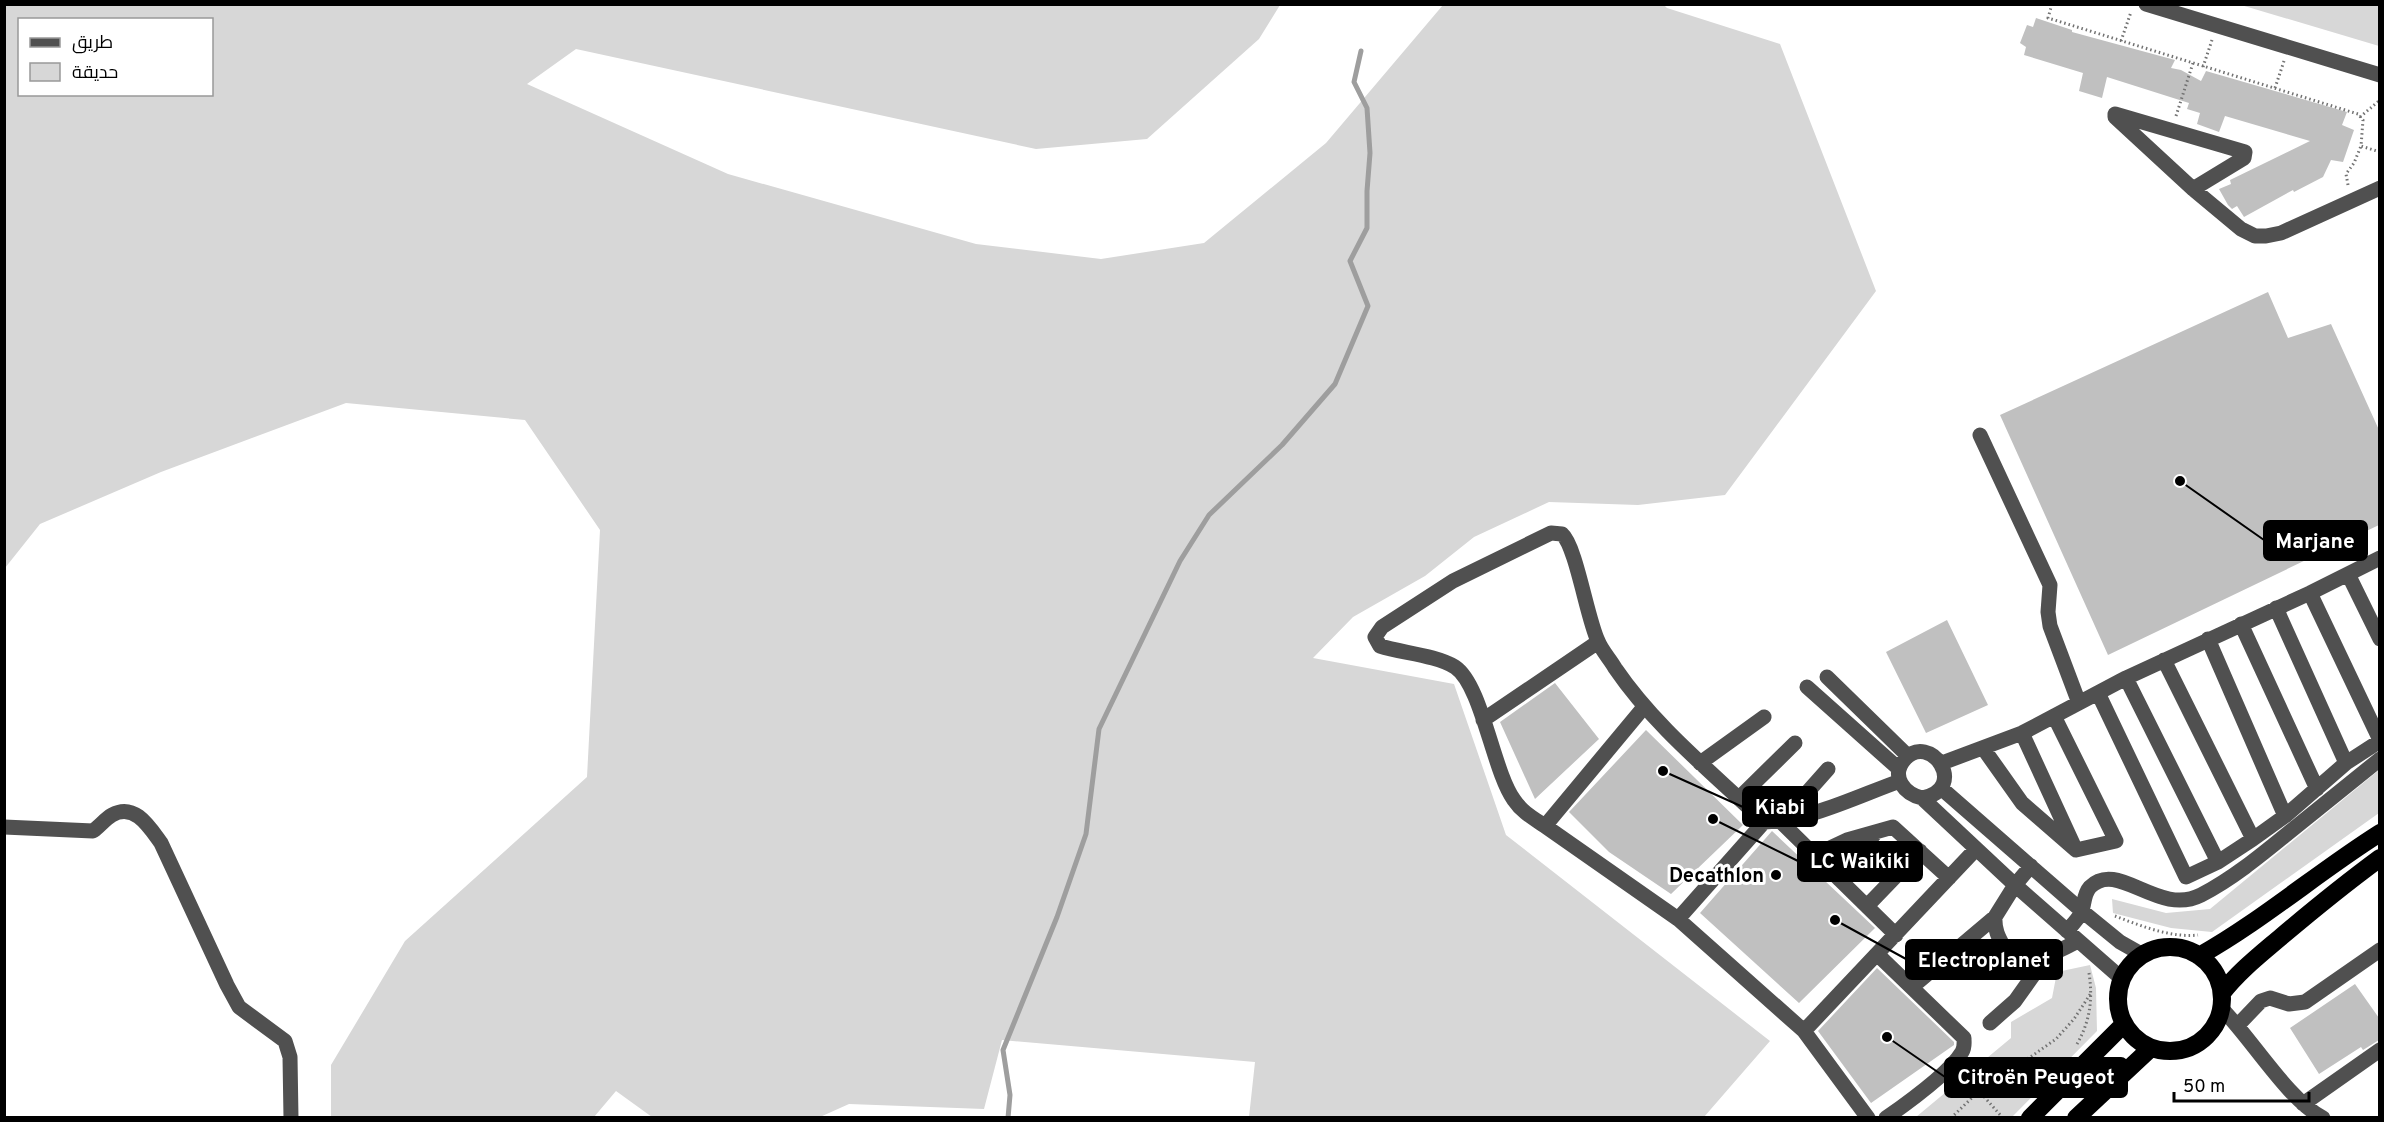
<svg xmlns="http://www.w3.org/2000/svg" width="2384" height="1122" viewBox="0 0 2384 1122" font-family="Overpass,Cairo,sans-serif">
<style>
.green{fill:#d7d7d7;fill-rule:evenodd}
.lines{fill:none;stroke-linecap:round;stroke-linejoin:round}
.stream{stroke:#9e9e9e;stroke-width:5}
.building{fill:#c0c0c0}
.path{stroke:#727272;stroke-width:3;stroke-dasharray:1.5 3;stroke-linecap:butt}
.minor{stroke:#505050;stroke-width:15}
.highway{stroke:#000;stroke-width:18}
.poi-dot{fill:#000;stroke:#fff;stroke-width:2}
.labels{text-anchor:middle;stroke-width:6;stroke-linejoin:round;paint-order:stroke}
.poi-label{font-size:20px;font-weight:bold;fill:#000;stroke:#fff;text-anchor:end}
.leader{fill:none;stroke:#000;stroke-width:2}
.callout-dot{fill:#000;stroke:#fff;stroke-width:2}
.callout{fill:#000;stroke:#000;stroke-width:2}
.callout-label{font-size:21px;text-anchor:middle;font-weight:bold;fill:#fff}
</style>
<rect width="100%" height="100%" fill="#fff"/>
<path class="green" d="M5,4l1275,1 -21,34 -112,100 -111,10 -460,-100 -49,35 201,90 248,70 125,15 103,-16 122,-100 117,-138h221l3,3 113,36 96,247 -151,204 -87,10 -89,-3 -75,35 -49,39 -72,41 -40,41 141,26 52,151 264,206 -66,76h-455l6,-55 -253,-22 -18,69 -135,-5 -29,13h-168l-36,-26 -22,26h-263v-52l74,-124 182,-164 13,-247 -75,-110 -179,-17 -185,69 -121,52 -35,44zM20,20h192v74h-192z
M2374,4l5,2v40l-138,-41z
M2379,770v43l-167,119 -41,-4 -58,-15 -1,-14 54,14 44,-4z
M2090,965l6,23 1,43 -85,86h-96l95,-79v-16l41,-24 5,-26z"/>
<g class="lines">
<path class="stream" d="M1008,1118l2,-23 -7,-45 54,-133 29,-83 13,-105 81,-168 29,-46 73,-70 53,-61 33,-78 -18,-45 17,-33v-37l3,-38 -3,-45 -13,-26 7,-31"/>
</g>
<path class="building" d="M2036,18l36,12v2l103,28 -4,8 10,2 20,11 5,-10 141,41 -5,13 12,5 -11,32 -12,-2 -8,17 -29,15 -1,-2 -49,27 -7,-11 -5,3 -4,-4 -9,-16 12,-5 -1,-4 80,-39 -85,-25 -6,16 -22,-8 3,-11 -13,-4 2,-6 -82,-26 -5,21 -23,-7 4,-18 -59,-18 2,-8 -6,-4 7,-18 6,2z
M2268,292l20,46 43,-14 48,106v95l-271,130 -108,-240z
M1947,620l41,85 -62,28 -40,-81z
M1555,683l44,56 -64,60 -35,-77z
M1646,730l97,95 -72,69 -62,-42 -40,-40z
M1772,831l103,97 -76,75 -99,-90z
M1877,968l77,74v3l-83,58 -53,-72z
M2355,984l24,34v22l-16,10 -2,-3 -42,27 -29,-46z"/>
<g class="lines">
<path class="path" d="M2052,4l-4,14 310,96 5,6 -2,26 19,6
M2121,41l10,-29
M2203,67l9,-27
M2275,88l9,-27
M2176,116l17,-53
M2360,117l20,-17
M2348,185l-2,-11 8,-11 7,-17
M2115,916c26,10 56,22 83,19
M2077,1044c13,-23 16,-44 12,-71
M1951,1118l28,-27
M2003,1118l-24,-27 28,-23 22,-10 27,-19 18,-20 17,-26"/>
<path class="minor" d="M2146,4l234,71
M2193,189l51,-31 1,-6 -130,-38v3l78,72 48,40 14,7h11l15,-3 99,-45
M1980,435l70,150 -2,27 2,14 29,77
M2348,574l32,65
M2310,593l70,147
M2276,608l70,155
M2241,624l76,165
M2208,639l77,177
M2164,660l89,179
M1827,677l81,79
M2126,678l92,184
M1807,687l92,82
M2098,693l88,184 32,-15 35,-23 32,-23 61,-53 34,-22
M1644,707l-99,119c-12,-8 -23,-14 -31,-26 -21,-29 -32,-115 -59,-133 -20,-12 -53,-14 -75,-21l-5,-9 7,-10 71,-46 98,-48 11,1c14,12 25,84 36,107 4,10 12,18 17,27 41,60 97,104 149,154
M1483,720l115,-78
M2022,733l51,111
M1983,748l39,55 54,47 40,-9 -62,-125
M1700,763l64,-46
M1942,763l80,-30 104,-55 184,-85 70,-35
M1828,769l-47,53 115,113
M1941,788l141,123 38,31 23,13
M1739,798l56,-55
M1922,798c48,-9 8,-68 -18,-38 -14,17 1,34 18,38l93,87 106,93
M1545,826l133,93 126,112 64,87
M4,827l89,4c7,-5 12,-12 19,-16 23,-13 38,13 49,28l66,142 12,22 46,34 5,16 1,61
M1815,855l32,-15 46,-13 56,51
M1839,879l37,-47
M1867,906l53,-55
M1995,917c-1,17 7,25 14,40 18,12 52,-7 69,-16
M1678,919l86,-97c44,-1 94,-26 136,-41
M2067,931c5,-6 11,-12 14,-18 4,-9 2,-18 9,-26 28,-28 68,30 111,8 31,-16 59,-39 86,-61 31,-25 62,-50 93,-75
M1877,954l87,84c0,6 1,9 -2,14 -12,20 -56,52 -76,66
M1912,987l83,-70 20,-32 16,-19
M2222,1009c29,29 67,92 101,109
M1990,1023l25,-22 32,-45
M2238,1025l23,-24 9,-3 19,6 16,-2 75,-52
M1804,1031l172,-182
M2303,1104l77,-54"/>
<path class="highway" d="M2118 999a52 52 0 1 1 104 0a52 52 0 1 1-104 0Z
M2199,956c64,-36 119,-84 181,-123
M2222,993c17,-22 39,-39 60,-57 32,-27 64,-53 98,-78
M2030,1118l94,-94
M2076,1118l75,-70"/>
</g>
<circle class="poi-dot" cx="1776" cy="875" r="6"/>
<g class="labels">
<g class="poi-label">
<text x="1764" y="882">Decathlon</text>
</g>
</g>
<path class="leader" d="M2180 481L2264 540M1663 771L1743 807M1713 819L1798 861M1835 920L1906 959M1887 1037L1945 1077"/>
<g class="callout-dot">
<circle cx="2180" cy="481" r="6"/>
<circle cx="1663" cy="771" r="6"/>
<circle cx="1713" cy="819" r="6"/>
<circle cx="1835" cy="920" r="6"/>
<circle cx="1887" cy="1037" r="6"/>
</g>
<g class="callout">
<rect x="2264" y="521" width="103" height="39" rx="6"/>
<rect x="1743" y="787" width="74" height="39" rx="6"/>
<rect x="1798" y="842" width="124" height="39" rx="6"/>
<rect x="1906" y="940" width="156" height="39" rx="6"/>
<rect x="1945" y="1058" width="182" height="39" rx="6"/>
</g>
<g class="callout-label">
<text x="2315" y="548">Marjane</text>
<text x="1780" y="814">Kiabi</text>
<text x="1860" y="868">LC Waikiki</text>
<text x="1984" y="967">Electroplanet</text>
<text x="2036" y="1084">Citroën Peugeot</text>
</g>
<rect width="2384" height="1122" fill="none" stroke="#000000" stroke-width="12"/>
<rect x="18" y="18" width="195" height="78" fill="#ffffff" stroke="#999999" stroke-width="1.5"/>
<rect x="30" y="38" width="30" height="9" fill="#505050" stroke="#999999" stroke-width="1.5"/>
<text x="72" y="48" font-size="18" fill="#000000">طريق</text>
<rect x="30" y="63" width="30" height="18" fill="#d7d7d7" stroke="#999999" stroke-width="1.5"/>
<text x="72" y="78" font-size="18" fill="#000000">حديقة</text>
<path d="M2174 1092v9h135v-9" fill="none" stroke="#000000" stroke-width="3"/>
<text x="2183" y="1092" font-size="18" fill="#000000" stroke="#ffffff" stroke-width="4.5" paint-order="stroke">50 m</text>
</svg>
